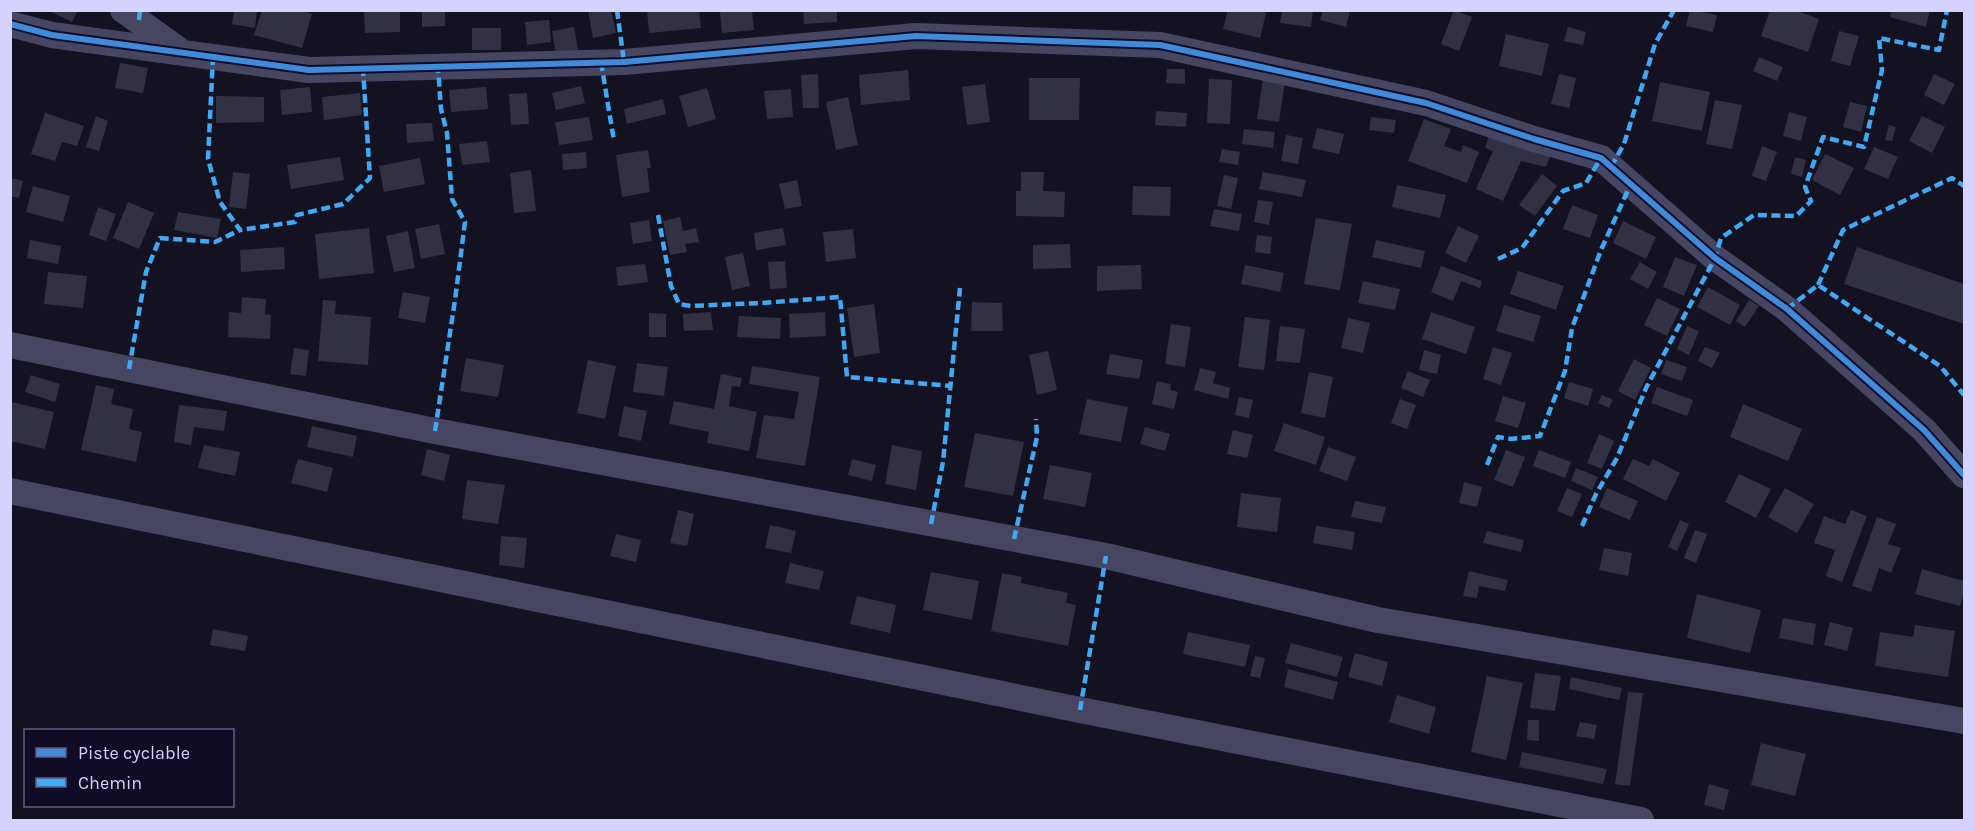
<svg xmlns="http://www.w3.org/2000/svg" width="1975" height="831" viewBox="0 0 1975 831" font-family="Karla,sans-serif">
<style>
.building{fill:#323043}
.lines{fill:none;stroke-linecap:round;stroke-linejoin:round}
.street{stroke:#474662;stroke-width:26}
.quiet{stroke:#3fa9f5;stroke-width:4.5;stroke-dasharray:9 4.5;stroke-linecap:butt}
.cycleway-casing{stroke:#100c26;stroke-width:10}
.cycleway{stroke:#408adc;stroke-width:6}
</style>
<rect width="100%" height="100%" fill="#141220"/>
<path class="building" d="M47,10h31l-6,12z
M234,10h23l-2,18 -23,-4z
M262,10h39l11,4 -10,34 -48,-13z
M364,10h36v22l-35,1z
M422,10h23v16l-23,1z
M588,10h23l5,23 -23,5z
M647,10h52l2,18 -52,5z
M733,10h19l2,20 -32,3 -2,-21z
M803,10h34v12l-33,2z
M1228,10h26l12,3 -6,25 -37,-9z
M1282,10h31l-2,17 -31,-4z
M1323,10h27l-4,17 -26,-7z
M1454,10l18,7 -13,34 -18,-7z
M1690,10l27,5 -4,17 -27,-6z
M1770,10h25l24,9 -11,33 -47,-16z
M1892,10h38l-4,17 -36,-10z
M549,20l2,22 -24,3 -2,-23z
M574,27l4,23 -22,4 -4,-23z
M1568,27l18,5 -3,13 -19,-4z
M472,28h29v22h-29z
M1839,31l20,5 -9,30 -19,-5z
M1506,34l43,10 -7,32 -43,-10z
M1759,57l24,10 -6,14 -24,-10z
M120,63l28,5 -5,25 -28,-5z
M1167,69h18v15l-19,-1z
M908,70l2,30 -49,5 -2,-30z
M818,74l1,34h-16l-2,-33z
M1559,74l17,4 -7,30 -18,-4z
M1934,74l21,10 -11,21 -20,-10z
M1029,78h51l-1,42h-50z
M1209,79l23,1 -2,44 -23,-1z
M1263,79l22,3 -6,40 -22,-3z
M1660,82l50,10 -8,39 -50,-10z
M985,84l5,38 -23,3 -5,-38z
M581,86l4,17 -29,7 -4,-17z
M310,87l2,25 -30,3 -2,-25z
M486,87l2,22 -37,3 -2,-22z
M707,88l9,31 -28,8 -9,-31z
M791,89l2,28 -26,2 -3,-28z
M360,93l2,22 -38,5 -2,-23z
M527,93l2,31 -18,1 -2,-31z
M216,96l48,1v25l-48,1z
M848,97l10,48 -22,5 -10,-48z
M663,99l3,15 -39,10 -3,-15z
M1715,100l27,5 -10,44 -26,-5z
M1850,102l17,4 -6,26 -18,-5z
M1156,111l31,2 -1,14 -31,-2z
M1789,112l18,5 -6,24 -18,-5z
M45,113l39,13 -7,20 -15,-4 -7,19 -24,-7z
M96,116l12,5 -9,30 -13,-4z
M1922,116l23,11 -13,26 -23,-12z
M589,117l4,23 -34,5 -4,-23z
M1371,117l25,3 -2,13 -25,-3z
M1424,119l27,10 -7,17 17,6 2,-7 16,7 -12,31 -59,-22z
M432,123l2,18 -27,2 -1,-19z
M1889,125l7,2 -4,14 -7,-1z
M1317,128l27,6 -5,20 -27,-6z
M1244,129l31,3 -2,16 -31,-4z
M1286,135l17,3 -5,26 -17,-3z
M1489,135l62,19 -5,13 -25,-6 -18,40 -27,-12 17,-38 -8,-3z
M487,141l3,21 -28,3 -3,-21z
M1762,146l15,6 -11,29 -14,-5z
M1874,147l24,10 -10,22 -24,-10z
M1222,149l18,3 -2,13 -19,-3z
M648,150l3,18h-4l3,24 -28,5 -6,-42z
M586,152l1,16 -24,2 -1,-16z
M1825,154l29,14 -14,27 -28,-15z
M340,157l4,23 -53,9 -4,-24z
M1795,157l11,3 -4,17 -11,-3z
M420,158l5,26 -41,8 -5,-26z
M531,170l5,41 -22,2 -4,-40z
M233,172l17,2 -4,35 -17,-2z
M1021,172h23l-1,19 22,1 -1,25 -48,-1v-25h5z
M1263,172l43,8 -4,17 -43,-8z
M1542,174l15,12 -22,30 -16,-11z
M1224,175l14,3 -7,31 -14,-3z
M10,178l13,3 -4,17 -9,-2z
M797,180l5,26 -17,3 -6,-25z
M1397,185l49,10 -6,23 -48,-11z
M33,186l37,10 -7,26 -37,-10z
M1133,186l38,1 -1,29 -38,-1z
M1258,200l15,2 -4,23 -15,-3z
M128,202l26,11 -15,36 -26,-11z
M1572,205l26,10 -8,23 -27,-9z
M98,207l18,7 -10,27 -17,-6z
M1214,209l28,5 -3,17 -29,-5z
M178,212l43,7 -4,19 -43,-8z
M680,217l3,14 13,-3 3,14 -14,2 2,8 -17,3 -7,-34z
M1316,218l36,6 -12,66 -36,-6z
M649,220l3,21 -19,3 -3,-21z
M1623,221l33,16 -10,22 -33,-16z
M439,224l6,30 -24,5 -6,-30z
M1458,226l21,10 -13,27 -21,-10z
M369,228l5,45 -55,6 -4,-45z
M783,228l3,17 -30,5 -2,-17z
M853,229l3,29 -30,4 -3,-30z
M408,231l7,37 -21,4 -8,-36z
M1257,235l15,2 -2,17 -15,-2z
M30,240l31,6 -3,18 -31,-6z
M1376,240l49,11 -4,17 -49,-11z
M1070,244l1,24 -38,1v-24z
M284,247l1,22 -44,3 -1,-22z
M1857,247l107,37v40l-120,-40z
M743,253l7,33 -18,4 -7,-33z
M1675,257l22,8 -13,31 -21,-9z
M785,261l2,27 -17,1 -2,-27z
M1640,262l17,10 -9,17 -18,-10z
M645,264l3,18 -30,4 -2,-19z
M1141,265l1,24 -45,2v-25z
M1245,265l39,8 -4,19 -39,-8z
M1441,266l41,15 -2,7 -19,-7 -8,20 -22,-9z
M1518,271l46,15 -8,24 -46,-16z
M48,272l39,4 -4,32 -39,-4z
M1363,281l37,8 -5,21 -37,-7z
M1708,287l32,18 -10,20 -33,-18z
M403,292l27,5 -5,26 -27,-5z
M242,297l24,2 -1,15 6,1 -1,24 -42,-2 1,-25 12,1z
M1657,298l23,11 -13,27 -23,-11z
M323,300l13,1 -1,13 36,3 -3,48 -50,-4z
M1749,300l10,6 -14,21 -9,-6z
M972,302l30,1 1,28h-32z
M874,304l6,49 -26,4 -7,-49z
M1504,305l37,11 -8,26 -37,-11z
M711,312l2,18 -29,1 -1,-17z
M825,312l1,24 -36,2 -1,-24z
M1431,312l44,15 -9,27 -44,-15z
M649,313l17,1v23h-17z
M739,316l42,2 -1,21 -43,-2z
M1245,317l25,3 -6,50 -26,-3z
M1348,318l22,5 -7,30 -22,-5z
M1171,324l20,3 -6,40 -20,-3z
M1280,326l25,3 -5,34 -24,-2z
M1687,326l12,5 -10,24 -12,-6z
M1493,347l19,6 -11,32 -18,-6z
M1705,347l15,6 -8,15 -14,-7z
M294,348l15,2 -3,26 -16,-2z
M1424,350l17,5 -4,19 -18,-4z
M1048,351l9,39 -20,5 -8,-40z
M1110,354l33,6 -4,19 -33,-5z
M466,358l38,7 -6,32 -38,-6z
M1634,359l17,9 -16,32 -17,-9z
M588,360l28,6 -11,53 -28,-6z
M1666,360l21,7 -5,14 -21,-7z
M637,363l31,4 -4,29 -31,-4z
M752,366l68,11 -15,89 -49,-8 8,-43 30,4 5,-27 -50,-8z
M1200,368l16,4 -3,11 17,5 -2,11 -34,-9z
M1408,371l22,9 -7,17 -22,-9z
M1309,372l24,5 -8,41 -24,-5z
M721,374l21,4 -2,9 -8,-1 -3,20 28,6 -8,39 -42,-8 2,-11 -40,-8 5,-23 40,8z
M31,375l29,9 -5,18 -30,-10z
M1157,381l14,3 -1,6 8,2 -4,17 -22,-5z
M1569,382l24,7 -5,17 -24,-8z
M96,385l18,4 -3,15 22,5 -4,20 13,3 -6,30 -55,-12z
M1657,387l36,13 -6,16 -36,-13z
M1602,395l11,5 -4,8 -11,-5z
M1503,396l23,7 -8,25 -23,-7z
M1239,397l14,3 -4,18 -14,-3z
M1087,399l41,8 -7,35 -42,-8z
M1400,399l16,6 -9,24 -16,-6z
M11,402l43,10 -9,37 -35,-8z
M1743,404l59,25 -14,32 -58,-24z
M179,405l48,6 -3,20 -30,-4 -3,18 -17,-3z
M624,406l23,5 -6,30 -23,-5z
M1284,423l41,14 -9,28 -42,-14z
M312,426l45,10 -4,21 -46,-10z
M1145,427l25,7 -5,17 -25,-7z
M1233,430l20,5 -6,23 -20,-4z
M975,433l49,9 -11,54 -49,-9z
M1599,434l15,7 -12,28 -15,-6z
M204,445l36,7 -5,24 -37,-8z
M892,445l30,6 -6,39 -31,-6z
M1328,447l28,10 -9,24 -28,-10z
M427,449l23,6 -6,26 -23,-6z
M1506,450l19,7 -12,30 -19,-7z
M1539,450l32,12 -6,16 -32,-12z
M298,459l35,9 -6,24 -36,-9z
M852,459l24,6 -4,16 -24,-6z
M1633,459l16,7 4,-7 27,14 -14,28 -43,-22z
M1050,465l42,8 -7,34 -42,-8z
M1576,468l22,9 -6,13 -21,-9z
M1739,474l32,15 -15,29 -31,-16z
M467,480l38,5 -7,39 -36,-5z
M1464,482l18,5 -5,20 -18,-4z
M1567,488l15,6 -10,23 -15,-6z
M1607,488l31,13 -8,19 -31,-13z
M1785,488l29,16 -17,29 -29,-16z
M1241,493l40,5 -4,34 -40,-5z
M1355,501l31,6 -4,16 -31,-6z
M678,510l16,4 -7,32 -17,-3z
M1851,510l16,6 -25,66 -16,-6 9,-26 -21,-7 10,-27 21,8z
M1877,517l19,7 -8,20 13,4 -10,25 -12,-5 -8,24 -19,-6z
M1680,520l9,4 -12,27 -9,-4z
M770,525l26,6 -5,22 -26,-5z
M1316,526l39,6 -3,18 -39,-7z
M1695,530l12,4 -11,29 -12,-5z
M1487,531l37,9 -3,12 -38,-9z
M616,534l25,6 -5,22 -26,-6z
M501,536l26,2 -3,30 -25,-3z
M1604,548l28,5 -4,23 -29,-6z
M790,563l34,8 -5,19 -34,-7z
M1922,569l42,12v12l-4,13 -45,-12z
M1469,571l39,9 -3,11 -26,-5 -2,12 -14,-2z
M931,572l48,9 -7,39 -49,-10z
M1002,573l20,4 -1,6 47,10 -2,10 10,2 -8,41 -77,-15z
M1697,594l64,16 -11,43 -63,-15z
M857,596l39,9 -6,28 -40,-9z
M1783,618l33,6 -3,21 -34,-7z
M1830,622l23,6 -6,23 -23,-6z
M1915,625l40,6 -7,46 -73,-11 5,-34 33,5z
M213,629l35,7 -3,15 -35,-6z
M1188,632l62,13 -5,22 -62,-13z
M1291,643l52,14 -6,20 -52,-14z
M1355,653l33,9 -6,24 -34,-9z
M1255,656l10,2 -5,20 -10,-2z
M1288,669l50,13 -5,18 -49,-13z
M1535,673l26,3 -6,35 -25,-3z
M1487,676l36,7 -17,77 -35,-8z
M1571,677l51,11 -3,12 -50,-11z
M1628,692l15,1 -13,93 -15,-2z
M1397,695l39,12 -7,27 -40,-12z
M1528,720h11v21l-12,-1z
M1580,722l17,3 -3,14 -18,-3z
M1761,743l45,11 -11,42 -44,-11z
M1522,752l85,17 -4,15 -84,-17z
M1709,784l20,6 -5,20 -20,-5z"/>
<g class="lines">
<path class="street" d="M123,10l55,39
M10,24l42,11 257,35 315,-8 292,-26 244,9 266,58 108,36 67,19 114,100 72,51 137,121 40,45
M10,345l425,86 671,125 272,64 586,101
M10,491l1070,219 561,110"/>
<path class="quiet" d="M617,10l7,52
M139,20l1,-10
M213,56l-5,103 12,43 20,28 55,-8 2,-7 46,-11 27,-26 -7,-109
M601,62l13,79
M1611,167l13,-23 31,-100 19,-34
M658,215l13,71 8,18 12,2 70,-3 79,-6 7,80 104,9
M1498,259l24,-11 41,-57 23,-8 15,-25
M1818,285l25,-55 109,-52 12,8
M1787,309l31,-24 122,81 24,29
M129,369l17,-97 14,-34 55,4 25,-12
M435,431l20,-131 10,-78 -13,-23 -5,-66 -6,-24 -3,-41
M1487,465l11,-28 13,2 29,-3 25,-65 7,-43 29,-78 27,-60 6,-3
M931,524l12,-62 17,-174
M1582,526l14,-32 21,-36 29,-70 69,-130 6,-20 33,-23 42,1 15,-15 -6,-14 18,-50 41,10 18,-77 -3,-32 60,12 8,-40
M1014,539l23,-102 -1,-18
M1080,710l26,-154"/>
<defs>
<path id="cycleway" d="M10,24l42,11 257,35 315,-8 292,-26 244,9 266,58 108,36 67,19 114,100 72,51 137,121 40,45"/>
</defs>
<use href="#cycleway" class="cycleway-casing"/>
<use href="#cycleway" class="cycleway"/>
</g>
<rect width="1975" height="831" fill="none" stroke="#d6d2ff" stroke-width="24"/>
<rect x="24" y="729" width="210" height="78" fill="#100c26" stroke="#5f5b7d" stroke-width="1.5"/>
<rect x="36" y="748" width="30" height="9" fill="#408adc" stroke="#5f5b7d" stroke-width="1.5"/>
<text x="78" y="759" font-size="18" fill="#d6d2ff">Piste cyclable</text>
<rect x="36" y="778" width="30" height="9" fill="#3fa9f5" stroke="#5f5b7d" stroke-width="1.5"/>
<text x="78" y="789" font-size="18" fill="#d6d2ff">Chemin</text>
</svg>
